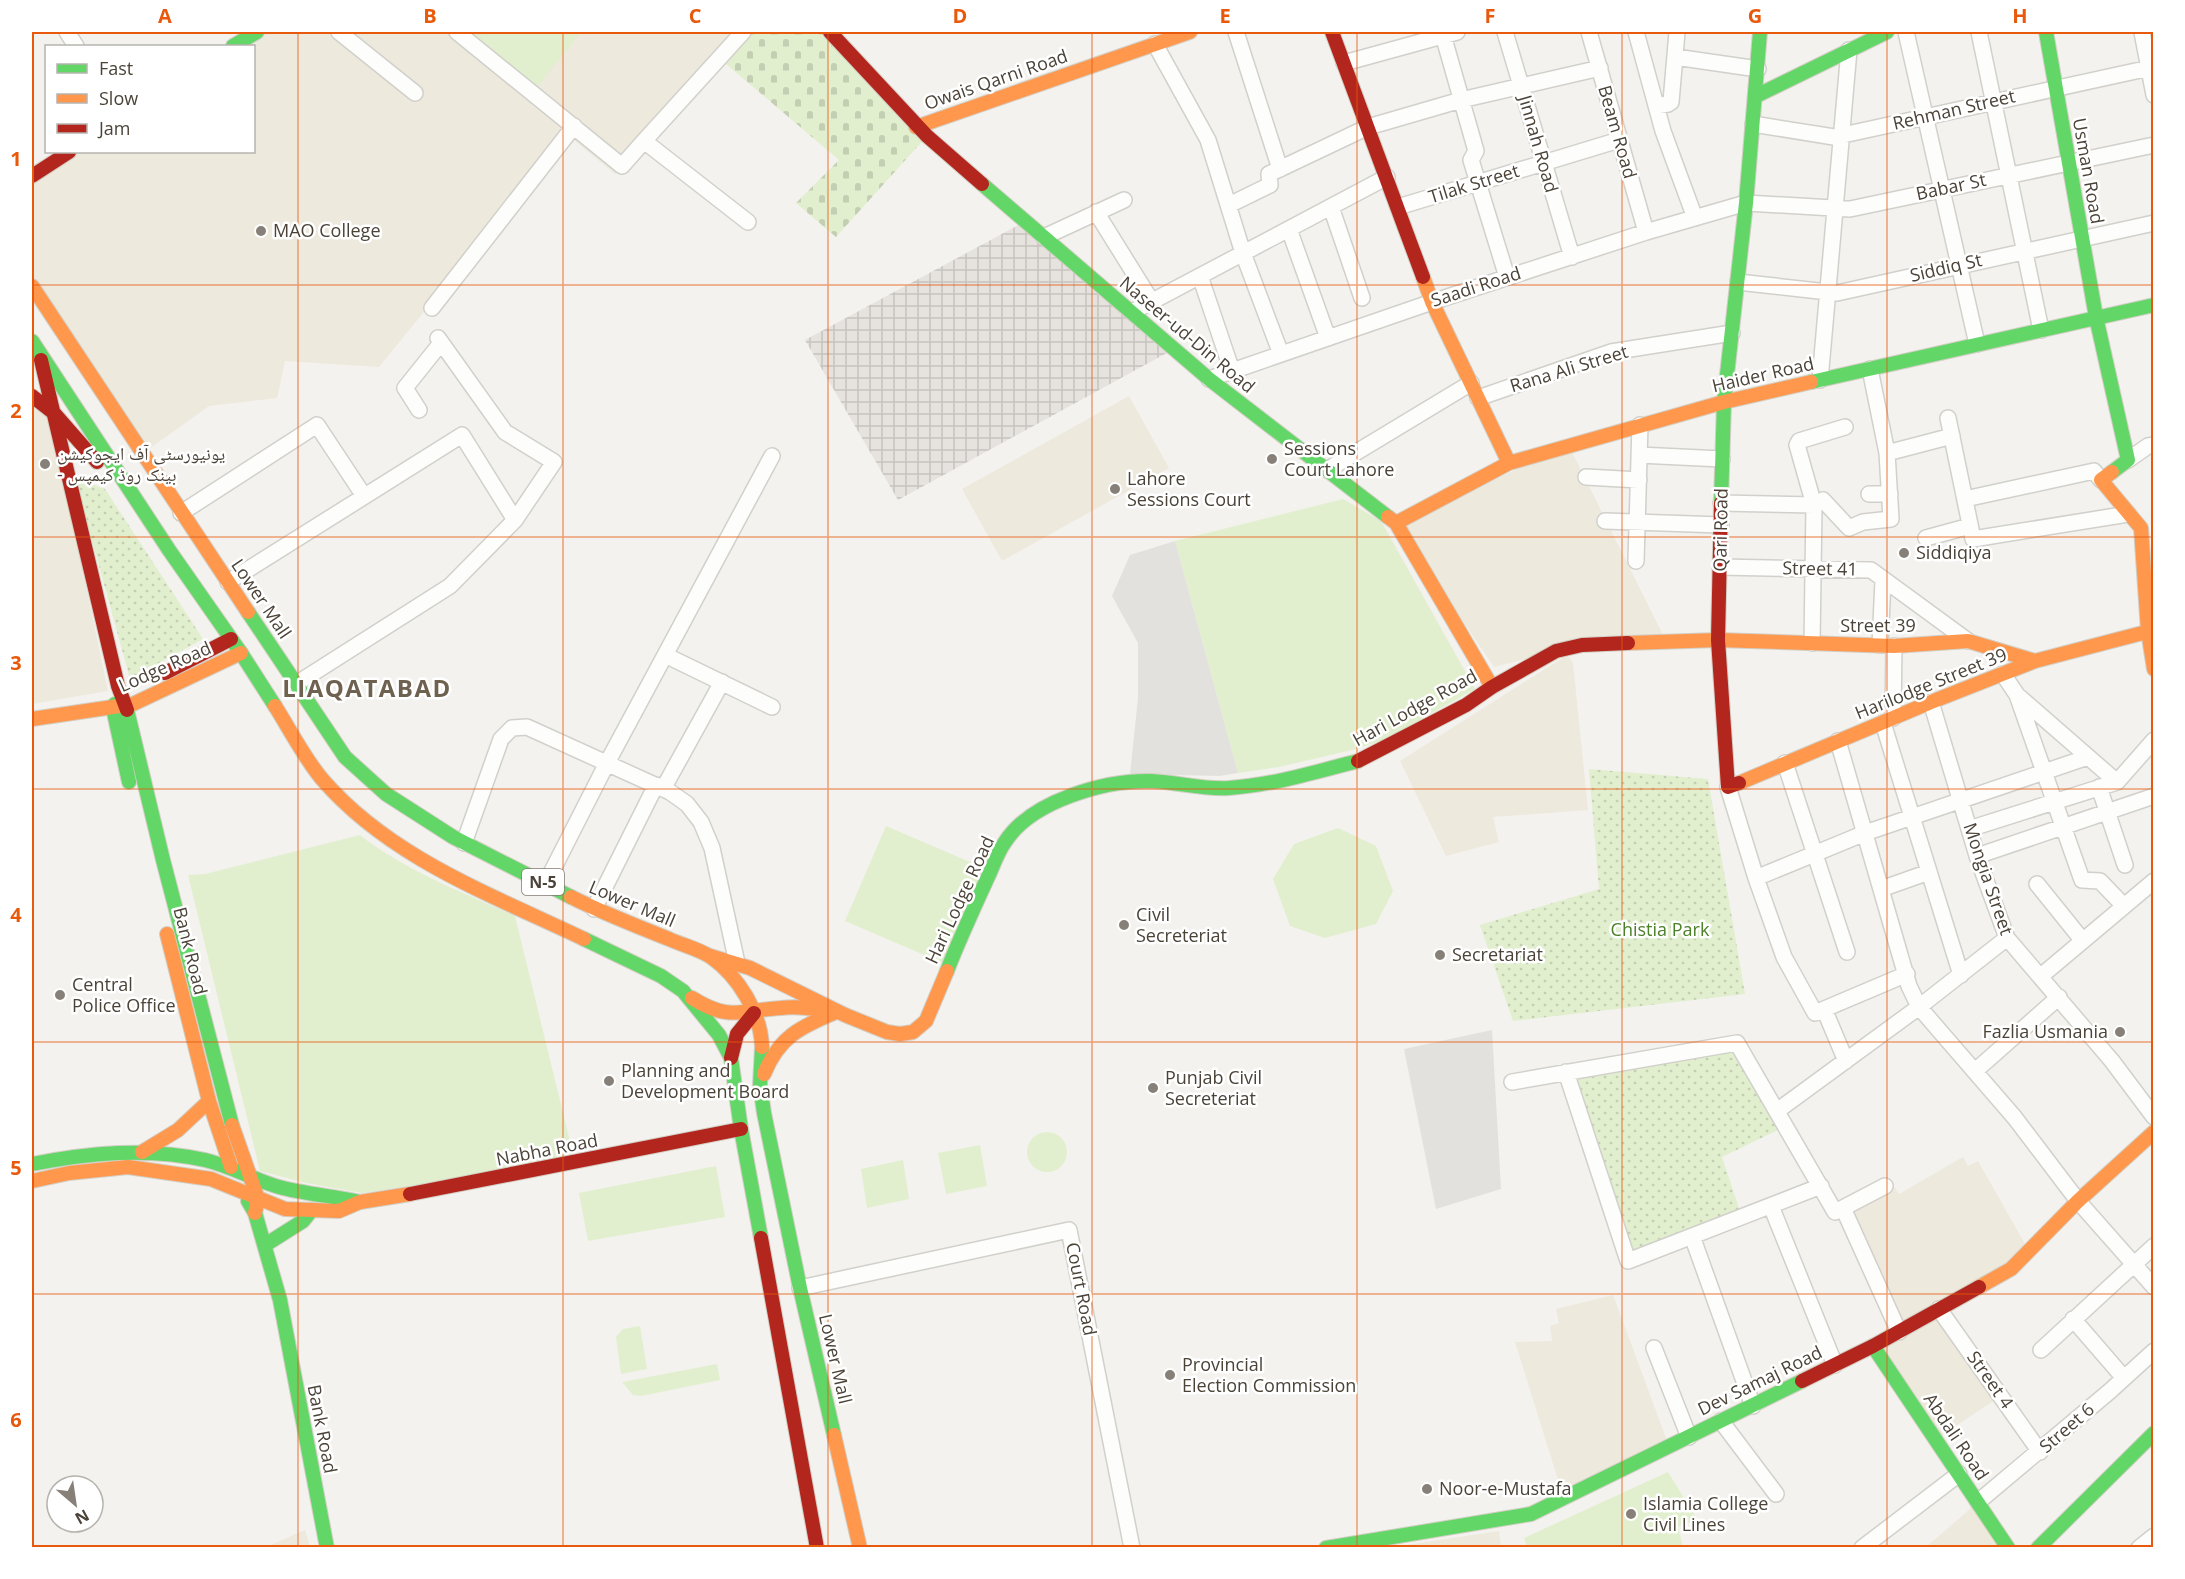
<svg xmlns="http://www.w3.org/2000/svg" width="2185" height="1579" viewBox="0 0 2185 1579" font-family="'Open Sans','Noto Naskh Arabic',sans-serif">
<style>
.industrial{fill:url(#industrial-grid)}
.education{fill:#eee9dd}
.green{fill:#e1efce}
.cemetery{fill:url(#cemetery-stones)}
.park{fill:url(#park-dots)}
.parking{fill:#e3e1dd}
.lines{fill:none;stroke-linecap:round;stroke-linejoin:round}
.street-casing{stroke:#d1d0cb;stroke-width:18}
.fast-casing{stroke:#d3cfc5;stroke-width:16}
.slow-casing{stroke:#d3cfc5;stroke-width:16}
.jam-casing{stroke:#d3cfc5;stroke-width:16}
.street{stroke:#fdfdfc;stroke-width:15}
.fast{stroke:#63d668;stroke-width:14}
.slow{stroke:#ff974d;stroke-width:14}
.jam{stroke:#b3261e;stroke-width:14}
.grid{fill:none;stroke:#e8590c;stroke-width:1.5;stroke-opacity:0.55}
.poi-dot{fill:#868078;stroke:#fff;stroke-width:2}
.labels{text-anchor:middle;stroke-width:5;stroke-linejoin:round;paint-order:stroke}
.shield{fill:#fff;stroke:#817b74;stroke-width:1.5}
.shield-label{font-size:16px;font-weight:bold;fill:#4b4338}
.street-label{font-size:18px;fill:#4b4338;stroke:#fff}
.poi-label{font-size:18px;fill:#4b4338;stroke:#fff;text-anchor:start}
.park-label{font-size:18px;fill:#4b8127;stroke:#fff}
.district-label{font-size:24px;font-weight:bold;letter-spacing:1.5px;fill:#6f614f;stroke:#fff}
.neatline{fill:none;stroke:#e8590c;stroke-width:2}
.grid-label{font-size:20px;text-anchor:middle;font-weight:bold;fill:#e8590c}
</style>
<defs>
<pattern id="industrial-grid" width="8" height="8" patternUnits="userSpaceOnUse" patternTransform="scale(1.5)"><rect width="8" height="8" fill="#e6e2dd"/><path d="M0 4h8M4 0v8" fill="none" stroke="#c7c3be"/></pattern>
<pattern id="cemetery-stones" width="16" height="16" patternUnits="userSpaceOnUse" patternTransform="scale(1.5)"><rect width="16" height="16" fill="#e1efce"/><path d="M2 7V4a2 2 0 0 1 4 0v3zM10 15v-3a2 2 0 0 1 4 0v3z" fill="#c3ceb2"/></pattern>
<pattern id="park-dots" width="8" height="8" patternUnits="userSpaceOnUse" patternTransform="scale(1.5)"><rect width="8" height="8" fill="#e1efce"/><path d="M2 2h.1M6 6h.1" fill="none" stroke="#c3ceb2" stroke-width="1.8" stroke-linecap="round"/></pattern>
</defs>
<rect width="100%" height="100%" fill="#f3f2ee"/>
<path class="industrial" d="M1026,221l148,128 -276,151 -93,-160z"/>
<path class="education" d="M257,32h486l-128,142 -47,-39 -189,232 -94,-6 -8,37 -68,8 -67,48 -110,-168v-110l37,-24h185v-106h-21z
M32,396l18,18 58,277 -76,13z
M1129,396l40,72 -167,93 -40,-72z
M1569,446l97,195 -84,4 -88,22 -98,-144z
M1564,657l6,1 3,5 15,147 -95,7 6,25 -53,14 -46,-95z
M1963,1157l5,9 10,-5 51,90 -90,58 62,87 -65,43 -63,-93 25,-14 -54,-121 49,-26 6,9z
M1613,1295l56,151 -105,53 -49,-157 37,-1 -2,-15 9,-3 -3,-14z
M1978,1502l30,46h-83z
M305,1530l5,17h-44z
M1499,1531l2,16h-108z"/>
<path class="green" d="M463,32h118l-46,58z
M1343,499l38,22 94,168 -91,51 -28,9 -77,18 -41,6 -63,-232z
M886,826l98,42 -41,95 -98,-42z
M1338,828l38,18 17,45 -17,33 -51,14 -35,-12 -17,-47 21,-35z
M360,835c46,36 102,57 155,81l60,246 -213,31 -56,-10 -46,-12 -72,-296 17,-1z
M1027 1152a20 20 0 1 1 40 0a20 20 0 1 1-40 0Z
M980,1145l7,41 -41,8 -8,-41z
M903,1160l6,39 -42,9 -6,-39z
M716,1166l9,51 -137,24 -9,-48z
M640,1326l7,43 -26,5 -5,-37 7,-8z
M717,1364l3,16 -79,16 -8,-1 -11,-13z
M1668,1472l29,47 -19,8 5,20h-156l-3,-9z"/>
<path class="cemetery" d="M743,32h87l97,104 -91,101 -40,-34 43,-43 -120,-102z"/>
<path class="park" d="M75,478l30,11 98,150 -73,40z
M1589,769l119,10 37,215 -232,27 -33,-96 119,-36z
M1737,1043l49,83 -64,31 20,60 -114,44 -62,-189z"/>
<path class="parking" d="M1175,541l63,232 -19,3 -89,-2 8,-76v-55l-26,-47 18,-41z
M1492,1030l9,159 -65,20 -32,-160z"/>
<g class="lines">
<defs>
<path id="street" d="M67,32l9,14
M339,32l76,61
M457,32l165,134 22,-25
M743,32l-99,109 104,81
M1236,32l44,137
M1505,32l67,225
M1589,32l57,200
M1636,32l27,99 32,87
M1906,32l71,312
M1979,32l62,298
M2142,32l12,63
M1443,35l33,116 -5,9 36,117
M1155,44l53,96 35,113 38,101
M1675,57l83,12
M1344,63l113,-31
M1656,106l12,-2 3,-2 6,-70
M1753,124l81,13 320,-70
M1229,205l41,-20 -1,-11 99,-47 93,-27 139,-32
M1331,207l31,91
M1398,207l221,-67
M1096,212l56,90
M1289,229l39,109
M1044,237l80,-37
M1200,276l32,95
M1738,282l99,11 317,-70
M432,308l142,-182
M1132,312l255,-135
M1870,369l17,84 65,-17
M1209,379l223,-77 214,-70 100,-29 104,6 304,-64
M1820,380l29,-330
M1478,398l133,-46 121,-19
M419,410l-14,-22 36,-45
M1948,418l25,121 155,-25
M1845,427l-46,14 -2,4 17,60 9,-5 26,28 14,-6 28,-3 -4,-66
M1639,455l83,4
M2128,460l20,-14 6,-1
M1327,470l144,-87
M1586,477l53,3
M1869,494h21
M1965,499l129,-28 7,9
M1721,503l93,2 -2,138
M181,513l136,-88 47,71
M1605,521l116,4
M1926,538l44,-12
M1636,561l4,-136
M1720,567l151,3 97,71
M228,582l234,-147 53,85
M1880,645l3,-65
M665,655l107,52
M2003,674l14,21 65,185 18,1 24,25
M296,684l154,-98 65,-66 39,-58 -49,-30 -67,-94
M2017,695l100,87
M1931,702l47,157 29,79 105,123 42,56
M1893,718l1,-72
M1883,723l78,252
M1838,741l71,245 10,21 96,111 63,83 76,86
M1785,763l62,189
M1728,787l28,91 28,79 31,56 92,-39
M2099,787l26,78
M663,789l59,-107
M1969,829l148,-47 37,-42
M464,843l37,-104 11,-11 15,-1 143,65 17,12 14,18 11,26 25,115
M1977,856l177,-60
M1756,878l109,-45 223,-76
M546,883l61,-120 165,-307
M2037,884l46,57
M1881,889l48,-17
M594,909l62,-124
M2041,976l113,-95
M1824,1009l22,52
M1975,1071l84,-74
M1566,1072l62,189 193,-75
M1512,1082l225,-39 98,169 8,-4
M1777,1111l142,-104 88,-69
M1885,1186l-42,22 56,124
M1771,1206l64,159
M1692,1236l61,170
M800,1288l269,-58 63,318
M1939,1309l101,143
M2073,1319l51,59
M1654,1348l35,89
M2041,1350l113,-104
M1721,1421l55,73
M1978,1502l132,-111 44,-40
M1862,1548l97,-74
M2139,1548l15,-12"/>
<path id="fast" d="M2046,32l50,285 32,143 -16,12
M233,46l24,-14
M1756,96l131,-64
M982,184l227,195 179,138
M32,341l137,209 72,103 34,53
M1811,382l343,-77
M1721,503l3,-101 22,-199 14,-171
M248,612l97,145 41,37 67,43 118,60
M115,704l-2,4 16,74
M127,710l36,150 69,265
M584,939l77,37 22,15 36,44 12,23 10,71 20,109
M947,971c12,-31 26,-61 40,-92 6,-12 10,-26 18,-37 26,-41 100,-62 146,-61 26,1 53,9 78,7 44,-3 87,-16 129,-27
M762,1047l-2,38 4,28 36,175 34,147
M32,1164c57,-11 116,-17 173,-4 26,6 49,20 74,27 26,7 54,9 81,15
M248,1201l7,12 25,87 47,248
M265,1245l38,-24 8,-10
M1873,1346l135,202
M1326,1548l205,-34 271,-133
M2038,1548l116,-115"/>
<path id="slow" d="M916,127l274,-95
M1423,277l9,25 77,161
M32,286l216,326
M2112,472l-11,8 40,48 7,103 6,38
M1388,517l8,6 96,164
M1396,523l113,-60 215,-61 87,-20
M1628,643l90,-3 176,6 74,-5 67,20
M275,706c14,22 30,53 47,73 68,79 170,116 262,160
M32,719l101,-15 108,-51
M1739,783l192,-81 104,-41 119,-31
M571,897c32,16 65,29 98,42 13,6 30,10 42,18 27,19 50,56 51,90
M167,934l42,167 22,66
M710,956l40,12 95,47 42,17 13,2 13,-2 13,-11 21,-50
M692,998c38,24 49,12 89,10 14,-2 28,0 42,2
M764,1074c15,-37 36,-47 72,-62
M232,1125l26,74 -3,14
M142,1152l36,-22 31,-29
M32,1181l37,-8 59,-6 83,12 74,30 54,2 21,-9 50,-8
M1979,1287l32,-18 67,-68 76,-69
M834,1435l26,113"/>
<path id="jam" d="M830,32l97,104 55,48
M1332,32l91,245
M32,176l37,-24
M41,360l77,326 9,24
M32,396l23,18 42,48
M1721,503l-3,137 10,147 11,-4
M165,673l66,-34
M1358,761l108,-56 26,-18 64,-36 26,-6 46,-2
M731,1058l6,-24 17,-21
M410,1194l331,-65
M761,1238l56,310
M1802,1381l71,-35 106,-59"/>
</defs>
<use href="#street" class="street-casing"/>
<use href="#fast" class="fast-casing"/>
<use href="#slow" class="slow-casing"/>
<use href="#jam" class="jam-casing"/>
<use href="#street" class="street"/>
<use href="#fast" class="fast"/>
<use href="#slow" class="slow"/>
<use href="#jam" class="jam"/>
</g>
<path class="grid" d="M298,32v1516M563,32v1516M828,32v1516M1092,32v1516M1357,32v1516M1622,32v1516M1887,32v1516M32,285h2122M32,537h2122M32,789h2122M32,1042h2122M32,1294h2122"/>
<g class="poi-dot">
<circle cx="261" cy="231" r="6"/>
<circle cx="1272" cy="459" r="6"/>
<circle cx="45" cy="464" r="6"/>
<circle cx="1115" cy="489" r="6"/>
<circle cx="1904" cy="553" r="6"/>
<circle cx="1124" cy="925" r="6"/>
<circle cx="1440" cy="955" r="6"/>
<circle cx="60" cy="995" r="6"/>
<circle cx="2120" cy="1032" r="6"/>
<circle cx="609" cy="1081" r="6"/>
<circle cx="1153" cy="1088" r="6"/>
<circle cx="1170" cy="1375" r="6"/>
<circle cx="1427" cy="1489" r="6"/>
<circle cx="1631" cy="1514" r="6"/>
</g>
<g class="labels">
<rect class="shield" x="522" y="869" width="42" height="26" rx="4.5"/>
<g class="shield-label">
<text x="543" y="888">N-5</text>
</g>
<g class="street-label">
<text transform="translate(996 80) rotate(-19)" y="6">Owais Qarni Road</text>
<text transform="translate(1954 110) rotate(-13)" y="6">Rehman Street</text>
<text transform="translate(1617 132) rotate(74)" y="6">Beam Road</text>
<text transform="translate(1538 144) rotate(74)" y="6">Jinnah Road</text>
<text transform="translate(2088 171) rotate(80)" y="6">Usman Road</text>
<text transform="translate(1474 184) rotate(-17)" y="6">Tilak Street</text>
<text transform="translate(1951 187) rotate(-12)" y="6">Babar St</text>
<text transform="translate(1946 268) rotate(-13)" y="6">Siddiq St</text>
<text transform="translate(1476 287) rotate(-18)" y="6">Saadi Road</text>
<text transform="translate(1187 335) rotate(40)" y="6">Naseer-ud-Din Road</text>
<text transform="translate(1569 369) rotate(-17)" y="6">Rana Ali Street</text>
<text transform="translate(1763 375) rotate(-13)" y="6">Haider Road</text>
<text transform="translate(1721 530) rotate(-89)" y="6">Qari Road</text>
<text transform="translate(1820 569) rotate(1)" y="6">Street 41</text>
<text transform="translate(261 599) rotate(56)" y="6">Lower Mall</text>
<text x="1878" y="632">Street 39</text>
<text transform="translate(165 667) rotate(-24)" y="6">Lodge Road</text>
<text transform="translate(1931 684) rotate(-22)" y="6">Harilodge Street 39</text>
<text transform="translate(1415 708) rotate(-29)" y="6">Hari Lodge Road</text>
<text transform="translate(1988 879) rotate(71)" y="6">Mongia Street</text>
<text transform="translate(960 900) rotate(-65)" y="6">Hari Lodge Road</text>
<text transform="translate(632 904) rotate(23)" y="6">Lower Mall</text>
<text transform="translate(190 951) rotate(76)" y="6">Bank Road</text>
<text transform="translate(547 1150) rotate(-11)" y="6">Nabha Road</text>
<text transform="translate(1081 1289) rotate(79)" y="6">Court Road</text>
<text transform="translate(835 1359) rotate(77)" y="6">Lower Mall</text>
<text transform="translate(1990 1380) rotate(55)" y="6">Street 4</text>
<text transform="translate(1760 1381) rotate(-26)" y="6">Dev Samaj Road</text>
<text transform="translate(2067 1428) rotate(-41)" y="6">Street 6</text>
<text transform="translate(322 1429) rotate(79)" y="6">Bank Road</text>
<text transform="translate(1956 1437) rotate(56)" y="6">Abdali Road</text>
</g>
<g class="poi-label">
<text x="273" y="237">MAO College</text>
<text x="1284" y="455">Sessions<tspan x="1284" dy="21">Court Lahore</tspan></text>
<text x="57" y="460">یونیورسٹی آف ایجوکیشن<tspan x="57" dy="21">- بینک روڈ کیمپس</tspan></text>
<text x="1127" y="485">Lahore<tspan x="1127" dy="21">Sessions Court</tspan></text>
<text x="1916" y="559">Siddiqiya</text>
<text x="1136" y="921">Civil<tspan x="1136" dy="21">Secreteriat</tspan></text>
<text x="1452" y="961">Secretariat</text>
<text x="72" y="991">Central<tspan x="72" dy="21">Police Office</tspan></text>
<text x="2108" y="1038" text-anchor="end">Fazlia Usmania</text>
<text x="621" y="1077">Planning and<tspan x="621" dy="21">Development Board</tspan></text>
<text x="1165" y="1084">Punjab Civil<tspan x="1165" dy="21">Secreteriat</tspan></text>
<text x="1182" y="1371">Provincial<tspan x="1182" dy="21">Election Commission</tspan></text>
<text x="1439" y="1495">Noor-e-Mustafa</text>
<text x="1643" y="1510">Islamia College<tspan x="1643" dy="21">Civil Lines</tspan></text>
</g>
<g class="park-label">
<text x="1660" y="936">Chistia Park</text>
</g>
<g class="district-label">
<text x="367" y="697">LIAQATABAD</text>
</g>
</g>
<rect width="2185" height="1579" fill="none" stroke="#ffffff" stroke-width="66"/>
<rect x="45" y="45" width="210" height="108" fill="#ffffff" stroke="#b7b4af" stroke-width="1.5"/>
<rect x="57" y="64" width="30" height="9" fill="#63d668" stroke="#b7b4af" stroke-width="1.5"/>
<text x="99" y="75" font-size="18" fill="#4b4338">Fast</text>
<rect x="57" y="94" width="30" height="9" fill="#ff974d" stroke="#b7b4af" stroke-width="1.5"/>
<text x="99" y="105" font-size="18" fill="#4b4338">Slow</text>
<rect x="57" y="124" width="30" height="9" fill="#b3261e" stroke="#b7b4af" stroke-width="1.5"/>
<text x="99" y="135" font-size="18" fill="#4b4338">Jam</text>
<g transform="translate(75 1504) rotate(151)"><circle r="28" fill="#ffffff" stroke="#b7b4af" stroke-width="1.5"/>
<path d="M0-4.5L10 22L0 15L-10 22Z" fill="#868078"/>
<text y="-9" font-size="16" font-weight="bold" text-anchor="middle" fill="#4b4338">N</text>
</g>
<rect x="33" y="33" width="2119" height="1513" class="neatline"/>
<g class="grid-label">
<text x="165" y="23">A</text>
<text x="430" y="23">B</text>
<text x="695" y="23">C</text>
<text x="960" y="23">D</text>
<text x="1225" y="23">E</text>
<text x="1490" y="23">F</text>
<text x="1755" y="23">G</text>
<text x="2020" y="23">H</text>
<text x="16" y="166">1</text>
<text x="16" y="418">2</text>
<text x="16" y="670">3</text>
<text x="16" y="922">4</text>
<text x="16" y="1175">5</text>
<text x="16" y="1427">6</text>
</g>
</svg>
